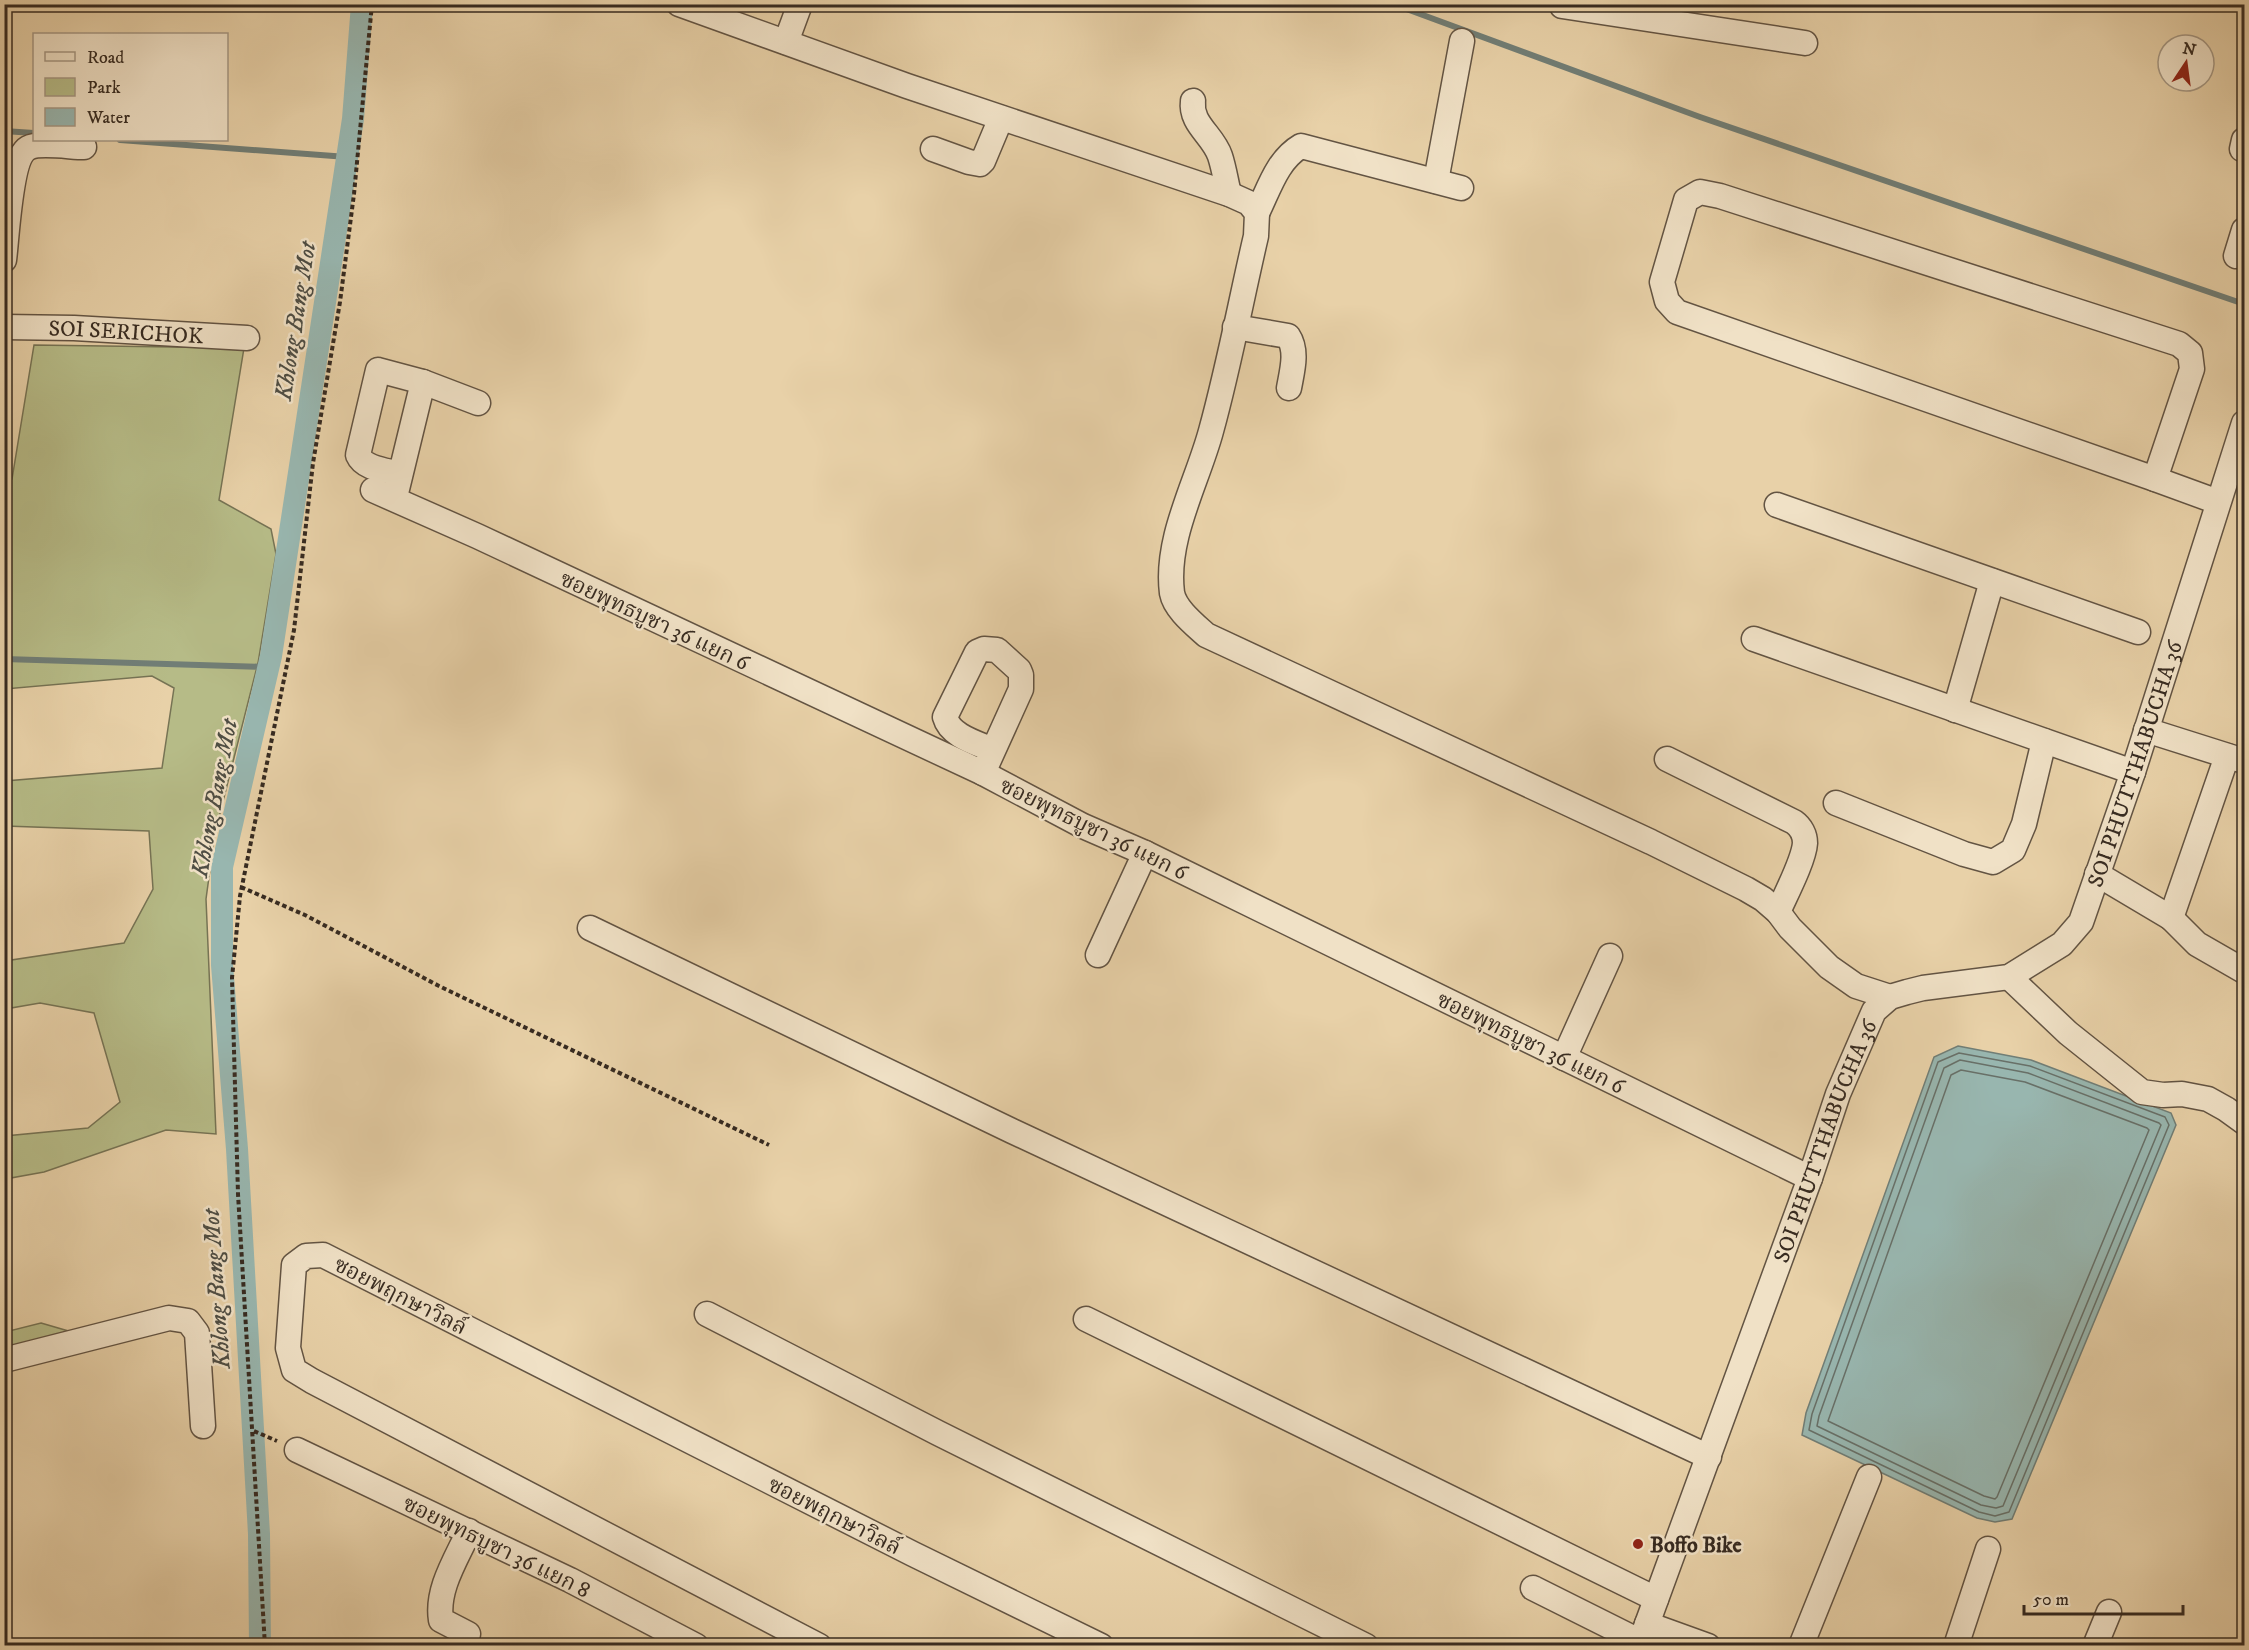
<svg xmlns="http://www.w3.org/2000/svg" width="2249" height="1650" viewBox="0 0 2249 1650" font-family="'IM FELL DW Pica','Noto Serif Thai',serif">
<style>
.green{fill:#b6bb87;stroke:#767354;stroke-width:1.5}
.water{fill:#98b6af;stroke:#717e76;stroke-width:1.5}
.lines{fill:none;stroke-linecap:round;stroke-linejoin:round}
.shore{stroke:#687068;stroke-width:1.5}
.stream{stroke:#717e76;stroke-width:6}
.canal{stroke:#98b6af;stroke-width:22}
.minor-casing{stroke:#635443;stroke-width:27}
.path{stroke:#372b21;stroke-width:4;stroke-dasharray:4.5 3;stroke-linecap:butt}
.minor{stroke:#f0e1c6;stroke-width:24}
.poi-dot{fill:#8f2418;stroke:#f0e1c6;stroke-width:2}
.labels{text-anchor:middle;stroke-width:5;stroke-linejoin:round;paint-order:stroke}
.street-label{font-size:22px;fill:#372b21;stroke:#f0e1c6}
.poi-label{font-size:22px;font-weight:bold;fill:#372b21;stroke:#f0e1c6;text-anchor:start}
.water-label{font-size:24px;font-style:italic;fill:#4f4e44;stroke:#f0e1c6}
</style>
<rect width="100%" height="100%" fill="#e8d1a8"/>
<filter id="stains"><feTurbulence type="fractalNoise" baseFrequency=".00333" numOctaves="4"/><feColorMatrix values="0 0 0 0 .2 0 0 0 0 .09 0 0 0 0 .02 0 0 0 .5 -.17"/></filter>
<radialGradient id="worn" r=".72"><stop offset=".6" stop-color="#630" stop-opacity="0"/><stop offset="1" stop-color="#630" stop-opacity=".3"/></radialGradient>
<path class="green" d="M34,345l210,3 -25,152 52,29 5,25 -18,109 -43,170 -9,66 10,235 -50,-4 -122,42 -39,7v-43l83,-8 32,-26 -26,-89 -54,-10 -35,6v-48l119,-18 29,-54 -4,-58 -144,-5v-45l157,-13 12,-80 -22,-12 -147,13v-210h7z
M41,1323l48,14 -84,19v-24z"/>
<path class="water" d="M1958,1046l73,14 140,53 5,12 -164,394 -17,3 -18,-4 -175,-83 4,-22 128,-356z"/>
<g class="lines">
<path class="shore" d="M1959,1053l71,13 135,51 4,8 -160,387 -14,4 -16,-4 -170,-82 3,-16 126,-352z
M1960,1060l68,13 131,50 2,2 -158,381 -7,2 -15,-3 -164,-79 2,-10 125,-348z
M1961,1070l64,12 122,46 2,2 -152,367 -2,2 -11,-3 -156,-75 123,-346z"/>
<path class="stream" d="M1393,4l307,113 544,187
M4,131l30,2
M120,140l227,17
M4,659l264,8"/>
<path class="canal" d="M260,1646l-1,-112 -22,-385 -15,-184v-98l49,-211 82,-537 9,-115"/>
<defs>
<g id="minor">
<path d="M679,4l228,82 322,108 20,9 8,10 -1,23c-15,64 -27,130 -45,195 -14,52 -46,107 -39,162 3,16 22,31 34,42l445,207 95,47 17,10 15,13 12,16 39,39 27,19 34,11"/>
<path d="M1562,6l243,37"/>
<path d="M786,42l14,-38"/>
<path d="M1193,101c-3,23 20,34 27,55 4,12 6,26 9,38"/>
<path d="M933,149l36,13 11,2 3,-3 18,-43"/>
<path d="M2242,149l2,-9"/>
<path d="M1436,181l26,-140"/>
<path d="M1700,192l20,4 459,148 11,9 2,16 -37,110 -478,-167 -10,-11 -5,-19 24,-82z"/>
<path d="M1257,213c12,-24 20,-53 44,-67l160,42"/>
<path d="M2236,256l8,-26"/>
<path d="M4,260c3,-22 6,-102 24,-112 11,-6 42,-1 56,-1"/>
<path id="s1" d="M4,327l70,1 173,10"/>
<path d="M1235,327l53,9c10,15 4,35 1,52"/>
<path d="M400,474c-14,-4 -36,-5 -42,-19l20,-85 45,12"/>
<path d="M2155,479l63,23"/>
<path d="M397,489l26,-107 55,21"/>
<path d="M373,490l104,46 506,237 100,53 62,27 665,325"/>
<path d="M1777,505l361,127"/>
<path d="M1754,639l379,133"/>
<path d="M1955,710l37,-129"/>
<path d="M2146,730l98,31"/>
<path d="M1667,759l127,63c7,5 11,13 11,21 -1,17 -20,53 -27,69"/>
<path d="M983,773l38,-84v-14l-2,-5 -22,-20 -13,-1 -7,3 -32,65c5,19 32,26 48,33"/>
<path d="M1836,803l128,51 29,8 20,-12 11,-26 20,-83"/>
<path d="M2097,874l74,44 26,26 47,27"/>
<path d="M2171,918l56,-162"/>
<path d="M590,928l422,203 697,326"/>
<path d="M1098,955l47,-102"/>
<path d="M2009,977l59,56 74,59 21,3 19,-1 26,5 18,10 18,13"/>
<path d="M1564,1058l46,-102"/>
<path d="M707,1314l231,119 428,213"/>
<path d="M1086,1319l570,280"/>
<path d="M4,1360l165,-42 19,3 9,12 6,93"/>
<path d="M297,1450l273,130 126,66"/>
<path d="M1533,1588l108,54"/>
<path d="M1647,1624l61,22"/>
<path d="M468,1634l-27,-14c-5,-31 16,-62 28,-89"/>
<path d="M819,1646l-507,-265 -18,-11 -6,-22 6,-83 12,-9 17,-1 590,299 188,92"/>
<path id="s2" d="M1639,1646l171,-468 28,-84 36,-83 16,-14 17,-5 16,-4 86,-11 53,-33 19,-22 52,-150 111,-349"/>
<path d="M1801,1646l68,-169"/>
<path d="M1956,1646l32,-97"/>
<path d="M2095,1646l14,-34"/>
</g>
</defs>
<use href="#minor" class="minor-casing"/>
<path class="path" d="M241,887l64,28 134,71 330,159
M254,1431l23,10
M265,1646l-27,-452 -6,-216 8,-82 54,-266 19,-167 27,-161 14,-108 18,-190"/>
<use href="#minor" class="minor"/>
</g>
<circle class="poi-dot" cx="1638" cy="1544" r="6"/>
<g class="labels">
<g class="street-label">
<text dy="8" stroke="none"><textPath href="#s1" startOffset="122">SOI SERICHOK</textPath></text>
<text transform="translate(655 620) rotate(25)" y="8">ซอยพุทธบูชา 36 แยก 6</text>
<text dy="8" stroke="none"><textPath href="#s2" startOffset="1078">SOI PHUTTHABUCHA 36</textPath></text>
<text transform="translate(1094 828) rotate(26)" y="8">ซอยพุทธบูชา 36 แยก 6</text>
<text transform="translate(1531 1042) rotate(26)" y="8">ซอยพุทธบูชา 36 แยก 6</text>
<text dy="8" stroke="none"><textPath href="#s2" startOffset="538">SOI PHUTTHABUCHA 36</textPath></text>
<text transform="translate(401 1295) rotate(27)" y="8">ซอยพฤกษาวิลล์</text>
<text transform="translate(835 1515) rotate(27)" y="8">ซอยพฤกษาวิลล์</text>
<text transform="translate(497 1546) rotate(26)" y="8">ซอยพุทธบูชา 36 แยก 8</text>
</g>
<g class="poi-label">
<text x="1650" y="1552">Boffo Bike</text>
</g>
<g class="water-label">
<text transform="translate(295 321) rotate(-81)" y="8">Khlong Bang Mot</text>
<text transform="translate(214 798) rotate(-79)" y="8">Khlong Bang Mot</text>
<text transform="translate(216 1289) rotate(-94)" y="8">Khlong Bang Mot</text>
</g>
</g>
<rect width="2249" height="1650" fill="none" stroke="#e8d1a8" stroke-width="24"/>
<rect x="6" y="6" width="2237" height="1638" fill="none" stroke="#372b21" stroke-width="3"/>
<rect x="12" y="12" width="2225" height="1626" fill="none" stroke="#372b21" stroke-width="1.5"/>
<rect x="33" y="33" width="195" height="108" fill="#f0e1c6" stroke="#a69884" stroke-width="1.5"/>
<rect x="45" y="52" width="30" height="9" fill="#f0e1c6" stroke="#a69884" stroke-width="1.5"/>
<text x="87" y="63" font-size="18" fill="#372b21">Road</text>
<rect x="45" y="78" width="30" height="18" fill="#b6bb87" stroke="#a69884" stroke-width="1.5"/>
<text x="87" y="93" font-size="18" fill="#372b21">Park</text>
<rect x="45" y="108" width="30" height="18" fill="#98b6af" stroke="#a69884" stroke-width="1.5"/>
<text x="87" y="123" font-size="18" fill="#372b21">Water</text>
<g transform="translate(2186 63) rotate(13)"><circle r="28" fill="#f0e1c6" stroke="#a69884" stroke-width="1.5"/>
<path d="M0-4.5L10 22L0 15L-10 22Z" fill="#8f2418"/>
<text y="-9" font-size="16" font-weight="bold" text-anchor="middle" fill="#372b21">N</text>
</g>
<path d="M2024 1605v9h159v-9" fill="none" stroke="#372b21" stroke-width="3"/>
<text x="2033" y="1605" font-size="18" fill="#372b21" stroke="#f0e1c6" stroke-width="4.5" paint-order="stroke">50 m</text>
<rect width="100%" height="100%" filter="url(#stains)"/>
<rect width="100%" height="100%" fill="url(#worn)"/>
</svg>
